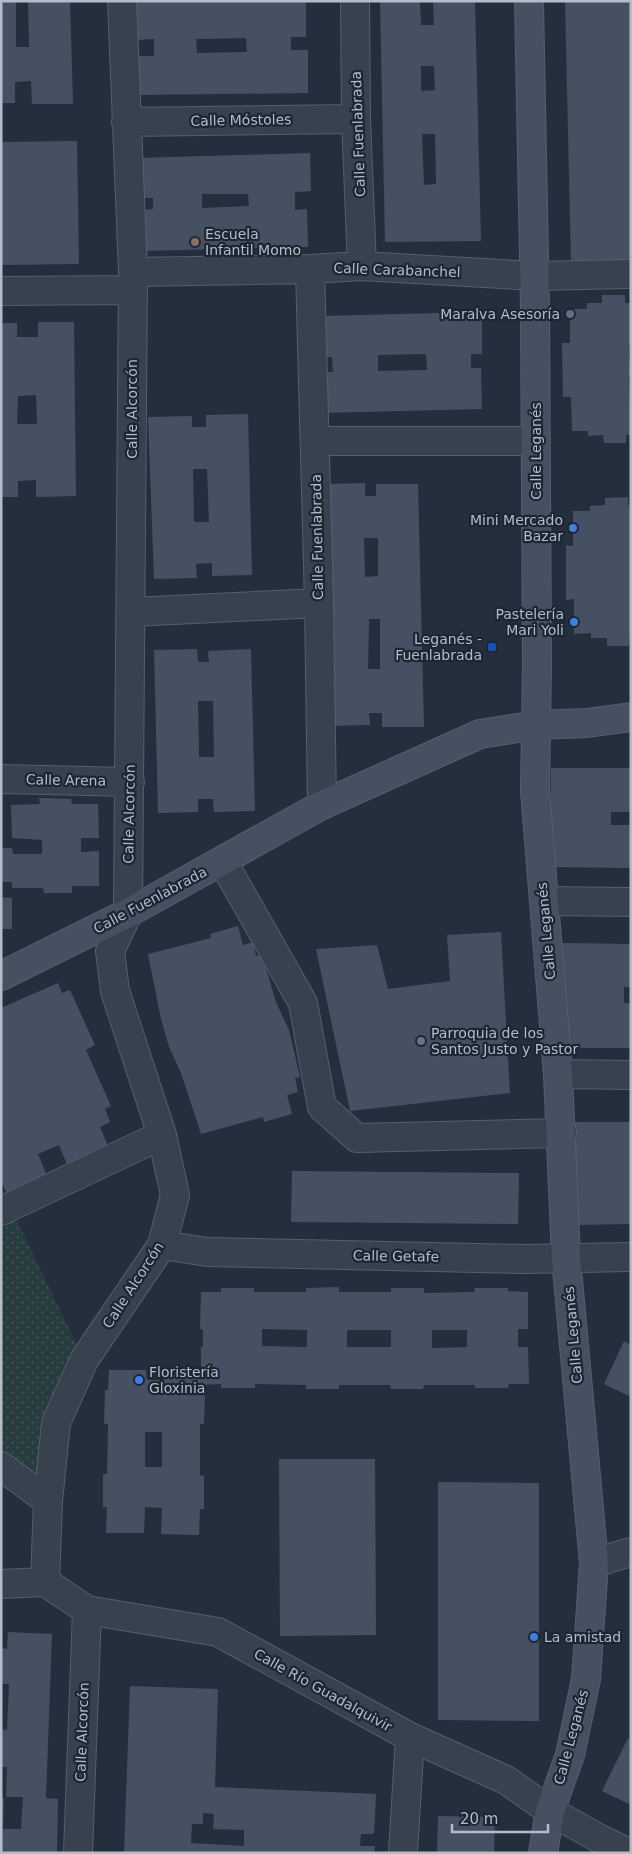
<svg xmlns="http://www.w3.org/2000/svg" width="632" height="1854" viewBox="0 0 632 1854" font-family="'DejaVu Sans',sans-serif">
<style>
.grass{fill:url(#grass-dots)}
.building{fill:#455162;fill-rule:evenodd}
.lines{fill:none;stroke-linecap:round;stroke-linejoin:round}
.street-casing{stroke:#565f6c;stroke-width:30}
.secondary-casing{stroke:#565f6c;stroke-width:30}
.street{stroke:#38414e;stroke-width:28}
.secondary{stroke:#465061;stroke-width:28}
.education-dot{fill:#8d6e63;stroke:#1d2633;stroke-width:2}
.service-dot{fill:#5c6f8a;stroke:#1d2633;stroke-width:2}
.shop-dot{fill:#3f7fe0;stroke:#1d2633;stroke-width:2}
.transit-dot{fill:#1a4fb4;stroke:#1d2633;stroke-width:2}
.worship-dot{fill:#6b7280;stroke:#1d2633;stroke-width:2}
.labels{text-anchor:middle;stroke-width:4.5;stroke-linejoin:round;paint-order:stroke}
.street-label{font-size:14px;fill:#b4bcc9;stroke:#1d2633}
.poi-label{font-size:14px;fill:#b4bcc9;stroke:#1d2633;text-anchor:start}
</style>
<defs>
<pattern id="grass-dots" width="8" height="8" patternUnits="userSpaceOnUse" patternTransform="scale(1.25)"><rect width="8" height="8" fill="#263c3f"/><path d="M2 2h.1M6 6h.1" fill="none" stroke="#435659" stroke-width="1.8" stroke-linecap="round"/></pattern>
</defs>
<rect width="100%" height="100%" fill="#242f3e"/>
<path class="grass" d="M10,1206l74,154 -36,141 -47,-35v-255z"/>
<path class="building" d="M1,1h15v46h13l-1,-46h42l3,103h-41l-1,-23 -16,1v21h-14z
M175,1h131v36h-15v13h17v43l-169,2 -2,-39h17v-17l-18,1 -1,-38zM246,38l1,14 -50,1 -1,-14z
M380,1h40l1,24h13l-1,-24h42l6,240 -96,1zM421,66h13l1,24 -14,1zM422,134h13l1,50 -12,1z
M565,1h66v259l-60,2z
M77,141l2,123 -78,1v-123z
M310,153l1,38 -16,1v18l12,-1 1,38 -167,4 -1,-41 13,-1v-11h-13l-2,-40zM202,194h46l1,12 -47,2z
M602,295h23v8h6v42h-2v17h2v14h-2l2,59h-5v8h-22l-1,-8 -15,1v-5h-16l-1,-34h-8l-1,-54h8v-34h17v-6h15z
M482,312v42h-11v14h10l1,41 -160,4 -1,-41h12l-1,-15h-12v-41zM426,354l1,16 -49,1v-16z
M38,322h36l2,174 -40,1v-17l-18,1v16h-17v-174h16v14h21zM36,395l1,29h-20l1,-28z
M248,414l4,161 -40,1v-13l-16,1 1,14 -43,1 -6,-162 44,-1v11h14v-12zM193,469h14l2,53h-15z
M365,483v13h11v-12h42l6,243h-42v-14h-13l1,12 -42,1 -4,-242zM364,538h14v38l-13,1zM369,619h11v50h-12z
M628,497v8h3v132l-2,1v8h-22v-8h-16v-5l-17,1v-35l-8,1v-55l7,1v-35h17v-5l15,-1v-7z
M197,649l1,13h11l-1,-11 43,-2 4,162 -41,1 -1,-13h-15v13l-40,1 -4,-163zM198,701h15l1,56h-15z
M551,768h80v44h-20v13h20v43l-81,-1z
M39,798l32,1 1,5h26l1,34h-18v14l18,-1v35h-27v7h-28l-1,-5h-31v-6h-11v-34h11l1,6h29v-14l-30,-2 -1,-33 29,-1z
M1,897l11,1v31h-11z
M238,926l5,19 10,-3 3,14 6,-1 14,47 13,28 11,47 -5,1 3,14 -11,3 5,19 -28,8 -1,-5 -62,17 -20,-61 -12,-26 -8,-28 -13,-65 63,-16 -1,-4z
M501,932l9,161 -160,18 -34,-162 61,-4 11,44 62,-8 -3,-46z
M561,943l70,1v43h-7v16h7v45h-71z
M58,983l4,10 8,-3 25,55 -9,5 25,56 -6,3 5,13 -10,5 10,24 -41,18 -10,-24 -21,9 10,24 -40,18 -7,-15v-173z
M573,1122h58v102l-57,1z
M292,1171l227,2 -1,51 -227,-2z
M339,1287v5h52v-4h33v5l51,-1 -1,-4h34v3l20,1v37h-10v18h10l1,37h-20l-1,4h-33v-3h-51l-1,4h-32l-1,-4h-51v4h-33v-4l-51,-1v4h-34v-4l-21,1 1,6h4l-1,33h-4v51l4,1v33h-4l-1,26 -38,-1 1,-26 -17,-1 -1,26h-38l1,-26h-4v-33h4l1,-50h-4l1,-34h3l1,-20h37l1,10h17v-10h37v-23h2v-17l-3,-1 1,-37h20v-4h33v4h52v-4zM262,1329l45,1v17l-45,-1zM347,1330h44v17h-44zM432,1330h35v17l-35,1zM145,1432h17v35h-17z
M624,1341l7,4v52l-27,-13z
M279,1459h96l1,176 -96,1z
M438,1482l101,1v238l-101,-1z
M8,1632l44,2 -6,164 12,1 -1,54h-56v-55h3l-1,31h18l2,-32h-17l1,-30h-6v-38l6,1 2,-46h-8v-36l6,1z
M130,1686l88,3 -3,98 161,7 -2,40h-13l-1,12h15l-1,7h-250zM203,1813l11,1 -1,15 31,1v16l-53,-3 1,-19h11z
M628,1738l3,2v65l-29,-14z
M438,1816l57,1 -1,36h-57z"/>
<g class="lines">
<defs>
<path id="street" d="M355,1l1,118 6,147
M126,122l230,-3
M310,269l9,334 3,202
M133,272l177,-3 52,-3 173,10 96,-2
M1,291l132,-1
M315,441h220
M131,612l188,-9
M1,779l129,3
M223,862l80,141 19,104 35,31 205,-5
M544,901l87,1
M558,1074l73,1
M1,1211l161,-76
M162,1245l45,7 318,7 106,-2
M1,1466l47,35
M594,1563l37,-11
M45,1582l3,-81 8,-78 28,-63 78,-115 13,-50 -13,-60 -47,-144 -5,-40 18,-38 5,-641 -11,-271
M1,1584l44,-2 42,28 131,22 192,105 96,43 44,31 50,28 29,14
M78,1853l9,-243
M403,1853l7,-116"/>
<path id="secondary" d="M529,1l6,308 2,357 -2,125 23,283 8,184 28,305 -8,116 -16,76 -20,56 -7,42
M1,976l127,-63 194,-108 158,-71 57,-9 50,-2 44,-6"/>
</defs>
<use href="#street" class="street-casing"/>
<use href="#secondary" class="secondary-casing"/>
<use href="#street" class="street"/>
<use href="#secondary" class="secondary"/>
</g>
<circle class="education-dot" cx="195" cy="242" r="5"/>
<circle class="service-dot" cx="570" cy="314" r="5"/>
<g class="shop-dot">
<circle cx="573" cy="528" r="5"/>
<circle cx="574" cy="622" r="5"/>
<circle cx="139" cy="1380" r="5"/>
<circle cx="534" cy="1637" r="5"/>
</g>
<rect class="transit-dot" x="487" y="642" width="10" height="10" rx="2.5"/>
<circle class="worship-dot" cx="421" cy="1041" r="5"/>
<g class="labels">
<g class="street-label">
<text transform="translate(241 120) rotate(-1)" y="5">Calle Móstoles</text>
<text transform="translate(358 134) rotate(-92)" y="5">Calle Fuenlabrada</text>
<text transform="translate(397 270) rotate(2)" y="5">Calle Carabanchel</text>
<text transform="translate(132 409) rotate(-90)" y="5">Calle Alcorcón</text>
<text transform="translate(536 451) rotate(-90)" y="5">Calle Leganés</text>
<text transform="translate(317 537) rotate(-91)" y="5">Calle Fuenlabrada</text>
<text transform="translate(66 780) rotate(1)" y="5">Calle Arena</text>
<text transform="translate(129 814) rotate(-89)" y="5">Calle Alcorcón</text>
<text transform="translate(150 900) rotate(-28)" y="5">Calle Fuenlabrada</text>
<text transform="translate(546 931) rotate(-95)" y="5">Calle Leganés</text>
<text transform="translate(396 1256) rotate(1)" y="5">Calle Getafe</text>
<text transform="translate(133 1285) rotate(-57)" y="5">Calle Alcorcón</text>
<text transform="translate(573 1335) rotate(-95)" y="5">Calle Leganés</text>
<text transform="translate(323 1690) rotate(29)" y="5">Calle Río Guadalquivir</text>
<text transform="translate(82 1732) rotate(-88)" y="5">Calle Alcorcón</text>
<text transform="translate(571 1737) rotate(-75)" y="5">Calle Leganés</text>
</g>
<g class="poi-label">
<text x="205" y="239">Escuela<tspan x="205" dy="16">Infantil Momo</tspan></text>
<text x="560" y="319" text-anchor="end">Maralva Asesoría</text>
<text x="563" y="525" text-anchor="end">Mini Mercado<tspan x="563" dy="16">Bazar</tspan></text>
<text x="564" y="619" text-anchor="end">Pastelería<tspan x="564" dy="16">Mari Yoli</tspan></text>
<text x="482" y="644" text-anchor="end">Leganés -<tspan x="482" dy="16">Fuenlabrada</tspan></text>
<text x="431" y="1038">Parroquia de los<tspan x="431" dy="16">Santos Justo y Pastor</tspan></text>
<text x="149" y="1377">Floristería<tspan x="149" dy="16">Gloxinia</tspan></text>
<text x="544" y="1642">La amistad</text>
</g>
</g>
<rect width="632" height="1854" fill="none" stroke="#b4bcc9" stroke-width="5"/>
<path d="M452 1824v8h96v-8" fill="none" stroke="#b4bcc9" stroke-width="2.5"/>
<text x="460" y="1824" font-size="15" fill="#b4bcc9" stroke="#1d2633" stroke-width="4" paint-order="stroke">20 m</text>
</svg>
